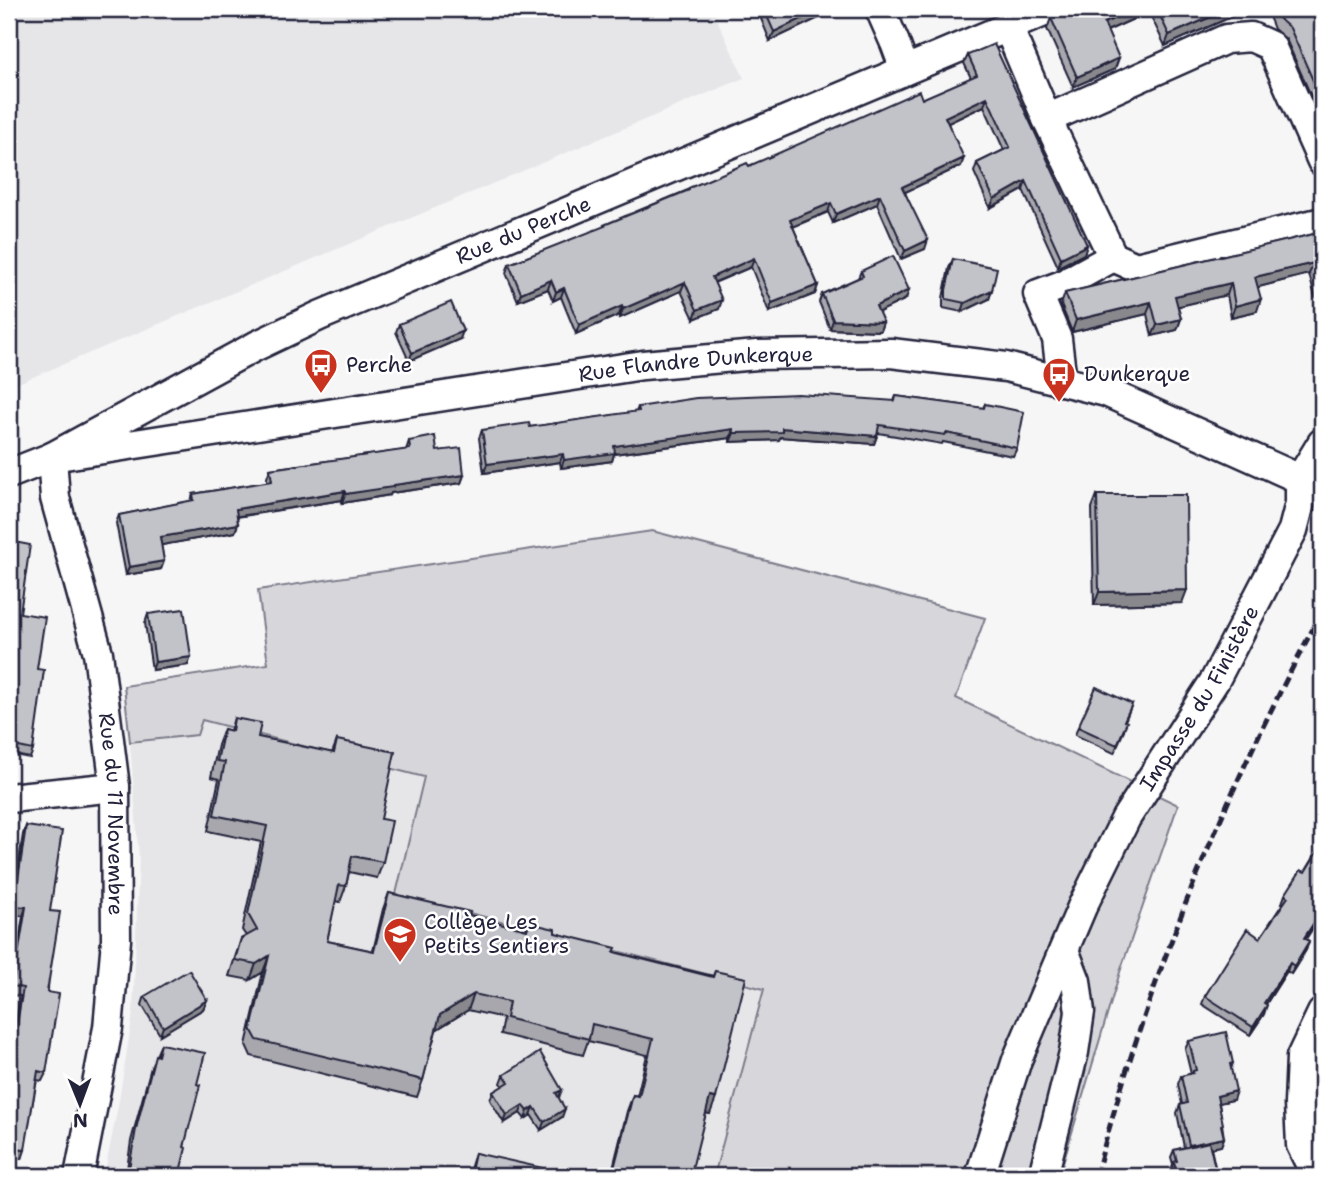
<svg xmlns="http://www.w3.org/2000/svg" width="1331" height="1185" viewBox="0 0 1331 1185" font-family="'Shantell Sans',sans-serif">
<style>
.built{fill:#e6e6e9}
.green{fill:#d7d7db;stroke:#7c7c8b;stroke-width:2}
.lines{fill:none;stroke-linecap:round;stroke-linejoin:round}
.street-casing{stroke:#22223b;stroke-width:33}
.street{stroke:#fff;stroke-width:28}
.rail{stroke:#22223b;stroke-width:5;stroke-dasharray:10 5;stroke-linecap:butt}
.wall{fill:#a7a7ad;stroke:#22223b;stroke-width:2}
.shaded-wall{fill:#88888d;stroke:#22223b;stroke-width:2}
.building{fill:#c2c2c9;stroke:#22223b;stroke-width:2}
.labels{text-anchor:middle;stroke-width:5;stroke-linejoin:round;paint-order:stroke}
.street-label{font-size:21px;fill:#22223b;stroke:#fff}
.poi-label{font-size:21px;fill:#22223b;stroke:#fff;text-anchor:start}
</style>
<rect width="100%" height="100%" fill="#f6f6f7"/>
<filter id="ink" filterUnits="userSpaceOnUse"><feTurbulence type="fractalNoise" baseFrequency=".0143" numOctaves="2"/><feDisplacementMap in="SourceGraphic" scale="14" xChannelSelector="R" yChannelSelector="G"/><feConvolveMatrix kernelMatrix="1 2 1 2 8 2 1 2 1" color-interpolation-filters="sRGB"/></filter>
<g filter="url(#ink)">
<path class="built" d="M9,9h703l32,69 -735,309z
M201,720l224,57 -28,117 368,96 -51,186h-610l14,-70 15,-93 6,-155 -9,-116 67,-7z"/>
<path class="green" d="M652,531l333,87 -29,80 222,107 -58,167 -61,204h-345l50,-187 -368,-95 28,-117 -222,-57 -5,15 -67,7 -6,-56 144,-22 -10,-74z"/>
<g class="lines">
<defs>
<g id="street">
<path d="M880,9l15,34 10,27"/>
<path d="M1008,27l39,92 66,138 23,10 186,-45"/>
<path d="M1047,119l179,-80 25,-2 20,9 51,115"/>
<path d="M1062,381l-5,-42 -19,-45 24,-9 51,-28"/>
<path id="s1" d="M52,457l591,-92 114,-10 134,-2 115,14 100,25 194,87 22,12"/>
<path id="s2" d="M52,457l3,41 43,155 17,134 1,153 -8,88 -29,148"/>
<path id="s3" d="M9,474l43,-17 204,-111 63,-30 732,-307"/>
<path d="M9,798l106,-11"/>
<path id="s4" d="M980,1176l37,-116 65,-153 44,-89 89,-138 78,-150 7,-27v-24l22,-36"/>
<path d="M1043,1176l31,-124 6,-40 -4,-31 -12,-31"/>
<path d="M1316,1176l-15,-31 -2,-41 2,-47 21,-44"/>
</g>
</defs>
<use href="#street" class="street-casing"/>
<use href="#street" class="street"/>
<path class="rail" d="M1096,1176c52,-196 129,-386 226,-564"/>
</g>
<path class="wall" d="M757,9h69l-3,7 -53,25z
M1067,9h182l-84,37 -16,-34 -42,19 8,38 -42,18 -26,-58 4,-11 11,-5z
M1266,9h56v112l-36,-82 -12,-10z
M968,55l119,190 -3,9 -26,13 -35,-77 -33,18 -16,-36 3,-9 27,-13 -20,-44 -36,17 13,43 -56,26 20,57 -24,10 -24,-55 -44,19 -5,-11 -35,15 25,58 -3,9 -46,18 -18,-45 -37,16 5,26 -25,10 -13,-28 -61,27 -1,-3 -43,19 -15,-37 -8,4 -5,-12 -30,12 -12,-28 3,-9 95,-37v-2l84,-35 1,-2 60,-22 173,-67 49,-21 -7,-15z
M1322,232v63l-7,2 -6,-23 -51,13 -1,24 -26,6 -4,-22 -49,11 3,13 -4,11 -25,6 -5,-22 -75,18 -11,-27 4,-12z
M953,259l39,31 -3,9 -27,13 -19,-4v-10l6,-30z
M861,271l45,28 -28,13 5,10 -3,9 -50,-2 -11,-27 3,-8 36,-16z
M399,324l61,15 -51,22 -13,-29z
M896,396l87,12 2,-4 32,44 -4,8 -70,-14 -1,2 -64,-11 -4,11 -94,-7 -1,3 -49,2v-4l-116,16 -2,7 -51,7 -1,-6 -76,11 -5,-35 3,-8 48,-3 106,-15 2,-5 256,-6z
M409,441l28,10 27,24 -3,8 -70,10 -1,2 -48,8v-3l-105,17 1,7 -3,8 -74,13 3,16 -3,8 -35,6 -10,-52 3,-8 72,-14 2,-7 74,-12v-4l3,-9 136,-19z
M1097,495l85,108 -88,2 -2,-97z
M9,541l11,72 17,56 -4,81 -3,8 -21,-4z
M148,614l40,51 -36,5 -7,-47z
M1132,704l-7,17 -1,10 -10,22 -39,-18 3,-8z
M234,718l24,19 74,16 5,-13 44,79 2,43 -6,16 -28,-6 -3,14 -6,16 -5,-1 -8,40 46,10 10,-42 6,-16 80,22 57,15 3,-7 26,10 59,19 99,24 2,-5 -5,143 -4,-1 -17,63h-78l16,-65 6,-16 4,1 10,-41 -59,-14 -5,14 -83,-21 3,-16 -35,-8 -32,20 -13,50 -6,17 -166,-41 -5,-11 17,-73 -13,8 -21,-4 12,-37 5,-3 -4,-6 19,-88 -53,-11 11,-52 -8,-2 7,-32 6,-16 6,2z
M26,826l24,85 -4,162 -4,8 -5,-1 -15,79 -7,-1 -6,18v-113l11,-67 -10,-1 13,-79 -12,-2 12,-80z
M1285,895l37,19 -16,25 3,2 -3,9 -15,24 -4,-3 -21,33 -2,10 -14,21 -48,-31 3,-8 55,-58 23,-35h-1z
M145,996l62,4 -4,9 -43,26 -18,-30z
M1189,1041l44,22 -2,6 2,31 -14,3 5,35 -3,8 -10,2 6,28h-44l-2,-6 2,-6 -2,-7 3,-7 10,-3 -7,-34 3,-8 2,-1 -4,-20 3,-8 10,-2 -6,-25z
M161,1044l36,40 -13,63 -5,29h-53l5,-35 20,-74z
M504,1075l55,22 -1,1 4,19 -21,13 -10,-15 -6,4 -5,-6 -16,10 -14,-23 3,-8 10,-6 -2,-3z
M475,1153l70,23h-77z"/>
<path class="shaded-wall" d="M822,9h4l-3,7 -53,25 4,-9z
M1135,9h15l-1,3 -49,22 4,-11z
M1229,9h20l-84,37 4,-11z
M1119,58l-4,11 -42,18 4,-10z
M987,97l-3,9 -42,20 3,-9z
M964,158l-3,8 -62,29 3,-8z
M1026,181l-3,9 -33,18 4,-9z
M880,195l-3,9 -44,19 3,-9z
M831,203l-3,9 -41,17 3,-9z
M928,240l-3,9 -24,10 4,-8z
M1087,245l-3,9 -26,13 3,-9z
M754,258l-3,9 -43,18 4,-8z
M1314,263l-5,11 -58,15 4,-12z
M551,280l-3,9 -30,12 3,-8z
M685,282l-4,9 -61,27 3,-9z
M1231,283l-4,12 -56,13 4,-12z
M1322,284v11l-7,2 4,-12z
M818,285l-3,9 -46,18 3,-9z
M564,288l-3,9 -8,4 3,-9z
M909,290l-3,9 -33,16 3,-9z
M992,290l-3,9 -27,13 3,-9z
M1261,299l-4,12 -26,6 4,-11z
M722,300l-3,9 -25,10 3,-9z
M1151,302l-4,12 -75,18 4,-12z
M622,306l-3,9 -43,19 3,-9z
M1181,319l-4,11 -25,6 5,-11z
M833,320l50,2 -3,9 -50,-2z
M463,331l-3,8 -51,22 3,-8z
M782,428l95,8 -3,8 -94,-7 -1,3 -49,2 4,-9z
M733,429l-3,9 -116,16 -2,7 -51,7 3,-8 50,-14z
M563,454l-3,8 -76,11 3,-9z
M464,475l-3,8 -70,10 -1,2 -48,8 3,-9 48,-9z
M345,491l-3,9 -109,17 3,-8z
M238,524l-3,8 -78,14 3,-9z
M164,561l-3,8 -35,6 3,-8z
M1187,590l-5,13 -88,2 5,-13z
M191,657l-3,8 -36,5 3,-8z
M14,906l12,1 -3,9 -12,-2z
M1322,910v4l-21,32 3,-8z
M1309,941l-3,9 -15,24 3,-8z
M269,956l-6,16 -13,8 6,-16z
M1290,963l-3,8 -26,41 3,-9z
M474,994l-6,16 -34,21 6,-16z
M207,1000l-4,9 -43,26 3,-8z
M1267,1005l-3,9 -14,21 3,-8z
M562,1090l-3,7 -6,4 3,-8z
M1236,1091l-3,9 -19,4 3,-8z
M710,1097l6,1 -6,16 -6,-1z
M523,1105l-3,8 -16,10 3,-8z
M534,1107l-3,8 -6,4 3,-8z
M565,1109l-3,8 -21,13 3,-8z
M1224,1138l-3,8 -35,7 3,-8z
M16,1149l9,1 -3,9 -9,-1z"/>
<path class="building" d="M764,9h58l-48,23z
M1067,9h68l-31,14 15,35 -42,19 -26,-59 11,-5z
M1157,9h72l-60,26z
M1274,9h48v92l-32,-73 -12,-10z
M994,44l93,201 -26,13 -35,-77 -32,18 -17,-36 33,-16 -23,-50 -42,20 19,41 -62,29 26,53 -23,11 -25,-56 -44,19 -5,-11 -41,17 28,65 -46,18 -18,-45 -42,19 10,23 -25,10 -12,-28 -62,27 -1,-3 -43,19 -15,-37 -8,4 -5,-12 -30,13 -12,-29 96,-38 -1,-1 85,-35v-2l58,-25 2,3 170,-75 3,8 55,-24 -9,-20z
M1322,232v52l-3,1 -5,-22 -59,14 6,22 -26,7 -4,-23 -56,13 6,23 -24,6 -6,-23 -75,18 -11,-27z
M893,256l16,34 -33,16 7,16 -50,-2 -11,-26 41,-18 -2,-5z
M953,259l44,9 -5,22 -27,13 -19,-4v-9z
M451,302l12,29 -51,22 -13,-29z
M798,394l97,7 1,-5 88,12 1,-4 39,8 -7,36 -71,-15 -1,2 -66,-10 -2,11 -95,-8v4l-48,1 -1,-4 -119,17 1,7 -51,7 -1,-6 -76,10 -5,-34 47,-7 1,4 109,-16 -1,-4 58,-9z
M435,436l2,15 24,-3 3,27 -71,10v2l-48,7v-3l-109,18 2,15 -78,13 4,24 -35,6 -10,-52 75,-15 -1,-6 79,-13 -2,-12 140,-20 -1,-8z
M1097,495h89l1,95 -88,2z
M9,541l21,4 -10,68 25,4 -8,52 7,1 -11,80 -24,-5z
M184,609l7,48 -36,5 -7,-48z
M1096,687l36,17 -8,17 3,1 -10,23 -39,-18z
M234,718l27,5 -3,14 76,16 3,-13 58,12 -14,67 11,2 -9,41 -31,-6 -6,30 -7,-1 -12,56 47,10 15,-58 81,19 -1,3 58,15 2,-7 26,6v4l61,15 -2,4 99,25 2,-6 31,7 -30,120 -6,-1 -19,76 -4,-1 -1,4h-74l21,-81 6,1 14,-57 -61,-15 -3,15 -83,-21 3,-16 -35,-8 -34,21 -17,65 -166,-40 -6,-11 18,-73 -13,8 -21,-4 6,-21 16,-9 -9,-16 19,-88 -53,-11 11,-53 -8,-1 7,-32 8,2z
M26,826l36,5 -12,80 10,1 -13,80 12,2 -13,79 -8,-2 -13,79 -9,-1 -4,27h-3v-109h1l13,-79 -10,-2 13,-79 -12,-1z
M1322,844v66l-18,28 5,3 -15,25 -4,-3 -26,40 3,2 -14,22 -48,-31 42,-67 13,9 28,-41 -3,-2 16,-25 4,2z
M189,970l18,30 -44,27 -18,-31z
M1226,1032l7,31 -3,1 6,27 -19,5 6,28 -2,1 3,13 -35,7 -9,-40 7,-2 -6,-27 12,-3v-2l3,-1 -7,-29z
M161,1044l44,9 -8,31 3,1 -16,62 2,1 -7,28h-52l3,-13 6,-34 19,-74 3,1z
M540,1052l22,38 -6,3 9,16 -21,13 -10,-15 -6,4 -5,-6 -16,10 -14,-23 16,-10 -5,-7z
M1209,1142l8,34h-40l-3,-14 3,-1 -3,-11z
M475,1153l72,16 -2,7h-75z
M569,1171l22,5h-23z"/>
</g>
<defs>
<symbol id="bus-pin" viewBox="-11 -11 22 30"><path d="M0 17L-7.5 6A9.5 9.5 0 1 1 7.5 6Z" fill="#c8321e" stroke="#fff"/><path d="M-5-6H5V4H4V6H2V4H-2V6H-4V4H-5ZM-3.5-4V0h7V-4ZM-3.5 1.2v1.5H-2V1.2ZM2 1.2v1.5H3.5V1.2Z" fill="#fff"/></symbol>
<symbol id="school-pin" viewBox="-11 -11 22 30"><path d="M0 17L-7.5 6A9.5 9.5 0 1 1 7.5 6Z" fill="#c8321e" stroke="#fff"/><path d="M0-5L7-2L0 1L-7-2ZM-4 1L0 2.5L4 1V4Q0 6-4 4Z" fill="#fff"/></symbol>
</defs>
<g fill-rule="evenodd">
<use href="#bus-pin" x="302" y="346" width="38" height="52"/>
<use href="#bus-pin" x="1040" y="355" width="38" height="52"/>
<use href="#school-pin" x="381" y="915" width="38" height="52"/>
</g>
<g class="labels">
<g class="street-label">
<text dy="7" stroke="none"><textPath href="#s3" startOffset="570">Rue du Perche</textPath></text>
<text dy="7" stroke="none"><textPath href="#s1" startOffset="651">Rue Flandre Dunkerque</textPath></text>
<text dy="7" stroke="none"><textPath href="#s4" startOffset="528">Impasse du Finistère</textPath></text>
<text dy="7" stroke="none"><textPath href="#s2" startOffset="364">Rue du 11 Novembre</textPath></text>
</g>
<g class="poi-label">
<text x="346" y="372">Perche</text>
<text x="1084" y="381">Dunkerque</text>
<text x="424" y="929">Collège Les<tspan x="424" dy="24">Petits Sentiers</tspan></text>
</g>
</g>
<rect width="1331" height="1185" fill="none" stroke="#fff" stroke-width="35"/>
<rect x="18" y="18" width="1296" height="1150" fill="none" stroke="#22223b" stroke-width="2.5" filter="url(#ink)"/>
<g transform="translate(80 1104) rotate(179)" stroke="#ffffff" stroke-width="5" paint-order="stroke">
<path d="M0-5L12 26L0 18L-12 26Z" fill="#22223b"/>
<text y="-10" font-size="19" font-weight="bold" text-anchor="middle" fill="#22223b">N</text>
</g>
</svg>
